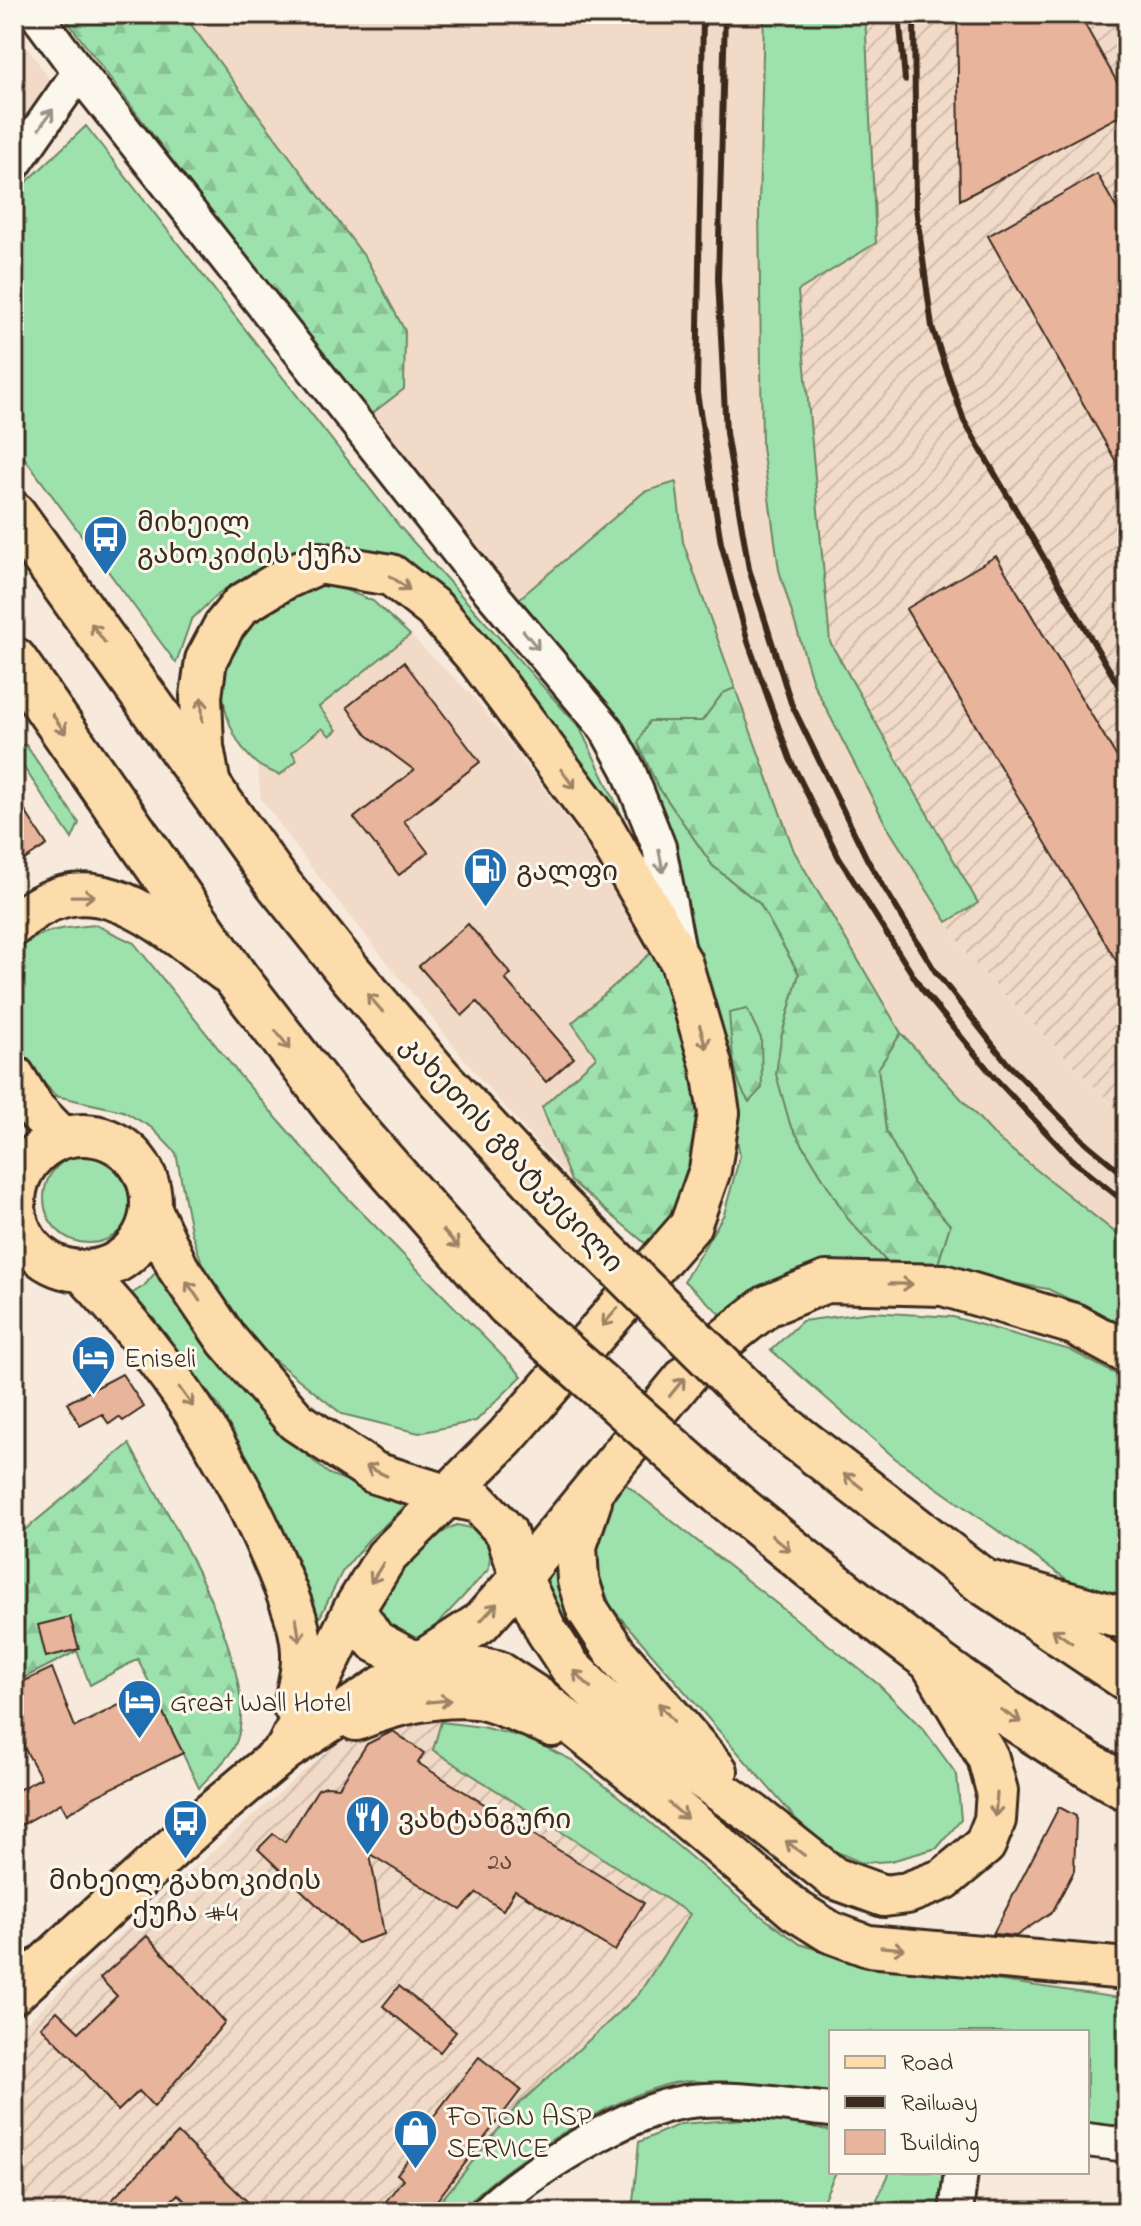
<svg xmlns="http://www.w3.org/2000/svg" width="1141" height="2226" viewBox="0 0 1141 2226" font-family="'Indie Flower','Noto Sans Georgian',sans-serif">
<style>
.built{fill:#f2dac8}
.industrial{fill:url(#industrial-furrows)}
.grass{fill:#9de1ac;stroke:#6c8665;stroke-width:2}
.forest{fill:url(#forest-firs);stroke:#6c8665;stroke-width:2}
.building{fill:#e8b49b;stroke:#3b2a1e;stroke-width:2}
.lines{fill:none;stroke-linecap:round;stroke-linejoin:round}
.minor-casing{stroke:#3b2a1e;stroke-width:38}
.major-casing{stroke:#3b2a1e;stroke-width:46}
.highway-casing{stroke:#3b2a1e;stroke-width:50}
.minor{stroke:#fbf7ec;stroke-width:32}
.major{stroke:#fddcac;stroke-width:40}
.highway{stroke:#fddcac;stroke-width:44}
.rail{stroke:#3b2a1e;stroke-width:6}
.highway-bridge-casing{stroke:#3b2a1e;stroke-width:50;stroke-linecap:butt}
.highway-bridge{stroke:#fddcac;stroke-width:44}
.oneway{stroke:#9b9085}
.oneway2{stroke:#9c8365}
.labels{text-anchor:middle;stroke-width:6;stroke-linejoin:round;paint-order:stroke}
.number-label{font-size:24px;fill:#664c3d}
.poi-label{font-size:28px;fill:#3b2a1e;stroke:#fbf7ec;text-anchor:start}
.street-label{font-size:28px;fill:#3b2a1e;stroke:#fbf7ec}
</style>
<defs>
<pattern id="industrial-furrows" width="10" height="10" patternUnits="userSpaceOnUse" patternTransform="scale(2)"><rect width="10" height="10" fill="#f2dac8"/><path d="M-1 1l2-2M0 10L10 0M9 11l2-2" fill="none" stroke="#d0bbab"/></pattern>
<pattern id="forest-firs" width="22" height="20" patternUnits="userSpaceOnUse" patternTransform="scale(2)"><rect width="22" height="20" fill="#9de1ac"/><path d="M5 1l3.5 6h-7zM16 11l3.5 6h-7z" fill="#88c194"/></pattern>
</defs>
<rect width="100%" height="100%" fill="#f7eadc"/>
<filter id="ink" filterUnits="userSpaceOnUse"><feTurbulence type="fractalNoise" baseFrequency=".0125" numOctaves="2"/><feDisplacementMap in="SourceGraphic" scale="16" xChannelSelector="R" yChannelSelector="G"/><feConvolveMatrix kernelMatrix="1 2 1 2 8 2 1 2 1" color-interpolation-filters="sRGB"/></filter>
<g filter="url(#ink)">
<path class="built" d="M183,14h581l-5,192 3,241 17,123 34,113 73,142 83,133 158,162v122l-129,-103 -97,-106 -107,-182 -111,-309 -7,-59 -32,9 -125,107 -56,-58 -97,-123 39,-87 -38,-71z
M14,28l39,56 -39,59z
M410,635l63,61 102,133 79,121 -57,107 -55,50 29,74 -89,-100 -171,-214 -50,-68 -4,-35 23,11 12,-22 30,-26 9,9 6,-6 -19,-23z"/>
<path class="industrial" d="M865,14h262v1106l-158,-162 -22,-36 30,-20 -147,-260 -32,-351 78,-48z
M443,1713l-9,37 256,164 -52,80 -121,112 -85,106h-418v-178l136,-127 148,-131 45,-37 39,-17z"/>
<path class="grass" d="M764,14h101l11,229 -78,48 32,351 148,261 -31,19 -61,-97 -73,-142 -34,-113 -17,-123 -3,-241z
M86,126l314,401 180,201 48,100 -8,4 -216,-264 -59,-22 -41,2 -58,28 -27,17 -28,27 -15,43 -162,-219v-250z
M676,482l7,60 52,146 -13,6 -20,27h-53l8,64 56,81 47,38 39,70 -18,64 9,86 58,95 46,51 -169,48 -41,-37 40,-67 16,-58 -19,-104 -104,-325 -54,-74 -44,-54 125,-107z
M331,584l42,17 37,34 -91,72 18,23 -7,6 -8,-8 -30,24 5,8 -17,15c-7,-3 -17,-6 -23,-11 -36,-30 -47,-97 -19,-136 4,-5 55,-38 62,-40 9,-4 22,-3 31,-4z
M14,745h12l53,78 -7,16 -58,-86z
M96,925l38,18 108,135 90,104 190,194 -46,45 -57,12 -77,-19 -79,-63 -52,-62 -20,-58 -15,-78 -24,-25 -29,-17 -67,-15 -30,-32 -12,-36v-68c16,-32 51,-32 82,-35z
M901,1033l97,106 129,103v85l-79,-38 -112,-19 14,-45 -36,-41 -28,-53 -8,-62z
M44 1198a45 45 0 1 1 90 0a45 45 0 1 1-90 0Z
M155,1273l56,80 79,88 39,33 79,30 -39,35 -27,33 -23,47 -11,2 -39,-113 -50,-102 -91,-110 16,-10z
M872,1312l81,5 117,33 57,30v226l-18,3 -213,-150 -125,-109 31,-29z
M624,1483l254,201 46,46 33,45 4,45 -24,28 -46,13 -29,2 -32,-14 -35,-31 -184,-211 -17,-45 13,-49z
M457,1525c25,3 38,20 31,45l-57,61 -9,6 -21,2 -22,-22c-1,-10 1,-20 7,-29 11,-17 52,-57 71,-63z
M555,1565l11,37 135,165 -158,-153 1,-44z
M441,1722l41,5 44,11 46,22 56,44 129,109 43,31 69,22 118,13 140,20v128l-40,-4v-91h-256v60c-41,-4 -81,-10 -122,-10 -10,0 -21,-2 -30,0 -60,10 -180,84 -219,130h-28l85,-106 121,-111 52,-81 -257,-164z
M770,2117l61,14v41h5l-18,40h-186l7,-70 41,-18z
M890,2172h55l-4,40h-70z"/>
<path class="forest" d="M62,14h121l184,246 38,71 -1,58 -38,29z
M735,688l59,163 107,182 -23,36 8,62 28,53 36,41 -14,45h-42l-46,-51 -58,-95 -14,-50 5,-36 18,-64 -39,-70 -47,-38 -56,-81 -19,-42 11,-22h53l21,-28z
M654,950l16,29 38,134 -30,93 -32,38 -75,-63 -29,-74 54,-50 -24,-34z
M747,1009l14,29 1,50 -13,14c-18,-26 -17,-58 -20,-89z
M129,1444c35,63 138,231 106,301 -7,15 -25,30 -36,43l-61,-129 -48,26 -13,-34 -63,32v-151l12,-3z"/>
<path class="building" d="M957,14h122l48,86v12l-167,88z
M1097,174l30,53v254l-139,-245z
M996,556l131,218v205l-221,-370z
M404,662l76,100 -76,59 24,31 -29,23 -45,-57 60,-48 -47,-35 -20,-28z
M14,794l33,51 -33,22z
M468,924l43,50 -6,5 69,79 -28,24 -69,-80 -15,14 -43,-50z
M122,1374l22,33 -21,14 -4,-4 -10,7 -7,-10 -22,12 -13,-23z
M70,1617l9,32 -33,8 -8,-32z
M52,1668l23,59 76,-38 32,64 -89,44 -27,17 -6,-11 -47,26v-37l27,-14 -27,-49v-43z
M393,1731l31,22 -6,10 226,140 -29,48 -100,-61 -12,20 -26,-17 -16,17 -91,-56 14,80 -27,9 -99,-94 15,-15 12,8 33,-53 8,-3 13,1 28,-43z
M1059,1807l17,9 -2,55 -21,40 -37,25 -23,-2z
M147,1936l78,86 -71,85 -15,-16 -21,20 -45,-53 -32,-31 16,-16 22,21 38,-36 -17,-18z
M399,1986l57,46 -16,20 -57,-46z
M479,2057l42,33 -93,122h-50l25,-33 -6,-5 16,-20 -5,-4z
M178,2133l30,30 50,49h-63l-17,-18 -18,18h-60z"/>
<g class="lines">
<defs>
<path id="minor" d="M36,14l43,58 402,509 125,148 22,40 31,78 19,99
M14,165l65,-93
M14,1190l2,-2
M14,1254l19,-4
M1087,2140l40,5
M487,2212c38,-38 144,-103 197,-110 49,-7 98,3 147,8
M956,2212l5,-40"/>
<path id="major" d="M210,786l-7,-39 -2,-51 5,-36 18,-34 17,-21 43,-26 35,-16 72,12 43,34 44,50 123,165 80,138 30,102 8,49 -9,57 -20,56 -185,212 -119,119 -32,52 -68,141
M14,925c77,-72 147,-1 212,47
M14,1076l20,33 28,29
M15 1203a68 68 0 1 1 136 0a68 68 0 1 1-136 0Z
M151,1210l27,58 49,72 69,81 79,52 74,23 29,6 28,30 15,45 25,53 24,37 66,65 117,82 81,64 50,18 23,-3 37,-14 41,-34 10,-25 2,-29 -9,-33 -58,-97
M83,1272c85,90 148,185 195,299 11,28 25,57 24,88 0,15 -5,32 -8,48
M591,1501l-15,45 2,34 9,29 28,43 102,119
M992,1582l135,37
M354,1609l21,32 43,23 36,-1 43,8 43,28 103,82 152,129 35,22 38,14 259,23
M356,1720c36,-15 81,-26 121,-22 17,2 58,21 75,28
M14,1993l191,-175 81,-68 194,-127 41,-46 180,-219 66,-52 59,-24 117,3 131,39 53,29"/>
<path id="highway" d="M14,515l263,367 72,90 91,107 118,127
M14,660l222,318 105,136 167,190
M775,1421l206,159 146,98
M721,1493c129,107 260,212 406,295"/>
</defs>
<use href="#minor" class="minor-casing"/>
<use href="#major" class="major-casing"/>
<use href="#highway" class="highway-casing"/>
<use href="#minor" class="minor"/>
<use href="#major" class="major"/>
<use href="#highway" class="highway"/>
<path class="rail" d="M703,14l-6,379 24,150 27,99 42,117 49,99 82,130 73,89 77,82 56,45
M725,14l-7,265 8,154 23,136 42,134 77,158 67,110 73,93 79,80 40,33
M899,14l6,66
M914,14l2,193 16,120 32,94 163,279"/>
<defs>
<path id="highway-bridge" d="M558,1206l217,215
M508,1304l213,189"/>
</defs>
<use href="#highway-bridge" class="highway-bridge-casing"/>
<use href="#highway-bridge" class="highway-bridge"/>
</g>
<defs><path id="oneway-shaft" d="M-6 0H5M1.5-3L5.5 0L1.5 3" fill="none" stroke-width="1.6" stroke-linecap="round" stroke-linejoin="round" transform="scale(2)"/></defs>
<g class="oneway">
<use href="#oneway-shaft" transform="translate(46 119) rotate(-55)"/>
<use href="#oneway-shaft" transform="translate(531 640) rotate(50)"/>
<use href="#oneway-shaft" transform="translate(661 861) rotate(79)"/>
</g>
<g class="oneway2">
<use href="#oneway-shaft" transform="translate(400 583) rotate(36)"/>
<use href="#oneway-shaft" transform="translate(98 633) rotate(-126)"/>
<use href="#oneway-shaft" transform="translate(202 709) rotate(-92)"/>
<use href="#oneway-shaft" transform="translate(59 724) rotate(55)"/>
<use href="#oneway-shaft" transform="translate(568 779) rotate(54)"/>
<use href="#oneway-shaft" transform="translate(83 896) rotate(-1)"/>
<use href="#oneway-shaft" transform="translate(375 1003) rotate(-131)"/>
<use href="#oneway-shaft" transform="translate(703 1037) rotate(74)"/>
<use href="#oneway-shaft" transform="translate(283 1040) rotate(52)"/>
<use href="#oneway-shaft" transform="translate(451 1239) rotate(48)"/>
<use href="#oneway-shaft" transform="translate(901 1284) rotate(1)"/>
<use href="#oneway-shaft" transform="translate(193 1291) rotate(-124)"/>
<use href="#oneway-shaft" transform="translate(610 1317) rotate(131)"/>
<use href="#oneway-shaft" transform="translate(677 1387) rotate(-51)"/>
<use href="#oneway-shaft" transform="translate(186 1397) rotate(54)"/>
<use href="#oneway-shaft" transform="translate(376 1471) rotate(-155)"/>
<use href="#oneway-shaft" transform="translate(853 1481) rotate(-142)"/>
<use href="#oneway-shaft" transform="translate(781 1543) rotate(40)"/>
<use href="#oneway-shaft" transform="translate(377 1573) rotate(122)"/>
<use href="#oneway-shaft" transform="translate(489 1612) rotate(-47)"/>
<use href="#oneway-shaft" transform="translate(298 1630) rotate(81)"/>
<use href="#oneway-shaft" transform="translate(1062 1636) rotate(-145)"/>
<use href="#oneway-shaft" transform="translate(582 1679) rotate(-136)"/>
<use href="#oneway-shaft" transform="translate(439 1701) rotate(-5)"/>
<use href="#oneway-shaft" transform="translate(666 1712) rotate(-130)"/>
<use href="#oneway-shaft" transform="translate(1011 1716) rotate(32)"/>
<use href="#oneway-shaft" transform="translate(996 1805) rotate(95)"/>
<use href="#oneway-shaft" transform="translate(678 1811) rotate(40)"/>
<use href="#oneway-shaft" transform="translate(795 1848) rotate(-142)"/>
<use href="#oneway-shaft" transform="translate(893 1948) rotate(5)"/>
</g>
</g>
<defs>
<symbol id="bus-pin" viewBox="-11 -11 22 30"><path d="M0 17L-7.5 6A9.5 9.5 0 1 1 7.5 6Z" fill="#1f6fb2" stroke="#fbf7ec"/><path d="M-5-6H5V4H4V6H2V4H-2V6H-4V4H-5ZM-3.5-4V0h7V-4ZM-3.5 1.2v1.5H-2V1.2ZM2 1.2v1.5H3.5V1.2Z" fill="#fff"/></symbol>
<symbol id="fuel-pin" viewBox="-11 -11 22 30"><path d="M0 17L-7.5 6A9.5 9.5 0 1 1 7.5 6Z" fill="#1f6fb2" stroke="#fbf7ec"/><path d="M-5.5-6h7V0h2V4h1.3V-2.5L3-4.5l.8-.8L6-3V5H2.5V1h-1V6h-7ZM-4.2-4.7v3.2H.2V-4.7Z" fill="#fff"/></symbol>
<symbol id="hotel-pin" viewBox="-11 -11 22 30"><path d="M0 17L-7.5 6A9.5 9.5 0 1 1 7.5 6Z" fill="#1f6fb2" stroke="#fbf7ec"/><path d="M-6-4.5h1.5V1H6V5H4.5V3h-9V5H-6ZM-4 0a1.8 1.8 0 1 1 3.6 0ZM.5 0V-2.5h3Q6-2.5 6 0Z" fill="#fff"/></symbol>
<symbol id="restaurant-pin" viewBox="-11 -11 22 30"><path d="M0 17L-7.5 6A9.5 9.5 0 1 1 7.5 6Z" fill="#1f6fb2" stroke="#fbf7ec"/><path d="M-5-6h1v4h1v-4h1v4h1v-4h1v5L-1.5 .5V6h-2V.5L-5-1ZM5-6V6H3V1.5H1.5Q1.5-4 5-6Z" fill="#fff"/></symbol>
<symbol id="shop-pin" viewBox="-11 -11 22 30"><path d="M0 17L-7.5 6A9.5 9.5 0 1 1 7.5 6Z" fill="#1f6fb2" stroke="#fbf7ec"/><path d="M-5-2.5h2.3a2.7 3.5 0 0 1 5.4 0H5L5.5 6h-11ZM-1.5-2.5h3a1.5 2.3 0 0 0-3 0Z" fill="#fff"/></symbol>
</defs>
<g fill-rule="evenodd">
<use href="#bus-pin" x="80" y="512" width="51" height="69"/>
<use href="#fuel-pin" x="460" y="844" width="51" height="69"/>
<use href="#hotel-pin" x="68" y="1332" width="51" height="69"/>
<use href="#hotel-pin" x="114" y="1676" width="51" height="69"/>
<use href="#restaurant-pin" x="342" y="1792" width="51" height="69"/>
<use href="#bus-pin" x="160" y="1796" width="51" height="69"/>
<use href="#shop-pin" x="390" y="2106" width="51" height="69"/>
</g>
<g class="labels">
<g class="number-label">
<text x="500" y="1869">2ა</text>
</g>
<g class="poi-label">
<text x="137" y="531">მიხეილ<tspan x="137" dy="32">გახოკიძის ქუჩა</tspan></text>
<text x="516" y="880">გალფი</text>
<text x="124" y="1367">Eniseli</text>
<text x="170" y="1711">Great Wall Hotel</text>
<text x="398" y="1828">ვახტანგური</text>
<text x="185" y="1889" text-anchor="middle">მიხეილ გახოკიძის<tspan x="185" dy="32">ქუჩა #4</tspan></text>
<text x="447" y="2125">FOTON ASP<tspan x="447" dy="32">SERVICE</tspan></text>
</g>
<g class="street-label">
<text transform="translate(513 1153) rotate(47)" y="10">კახეთის გზატკეცილი</text>
</g>
</g>
<rect width="1141" height="2226" fill="none" stroke="#fbf7ec" stroke-width="48"/>
<rect x="24" y="24" width="1093" height="2178" fill="none" stroke="#3b2a1e" stroke-width="3" filter="url(#ink)"/>
<rect x="829" y="2030" width="260" height="144" fill="#fbf7ec" stroke="#aea59a" stroke-width="2"/>
<rect x="845" y="2056" width="40" height="12" fill="#fddcac" stroke="#aea59a" stroke-width="2"/>
<text x="901" y="2070" font-size="24" fill="#3b2a1e">Road</text>
<rect x="845" y="2096" width="40" height="12" fill="#3b2a1e" stroke="#aea59a" stroke-width="2"/>
<text x="901" y="2110" font-size="24" fill="#3b2a1e">Railway</text>
<rect x="845" y="2130" width="40" height="24" fill="#e8b49b" stroke="#aea59a" stroke-width="2"/>
<text x="901" y="2150" font-size="24" fill="#3b2a1e">Building</text>
</svg>
